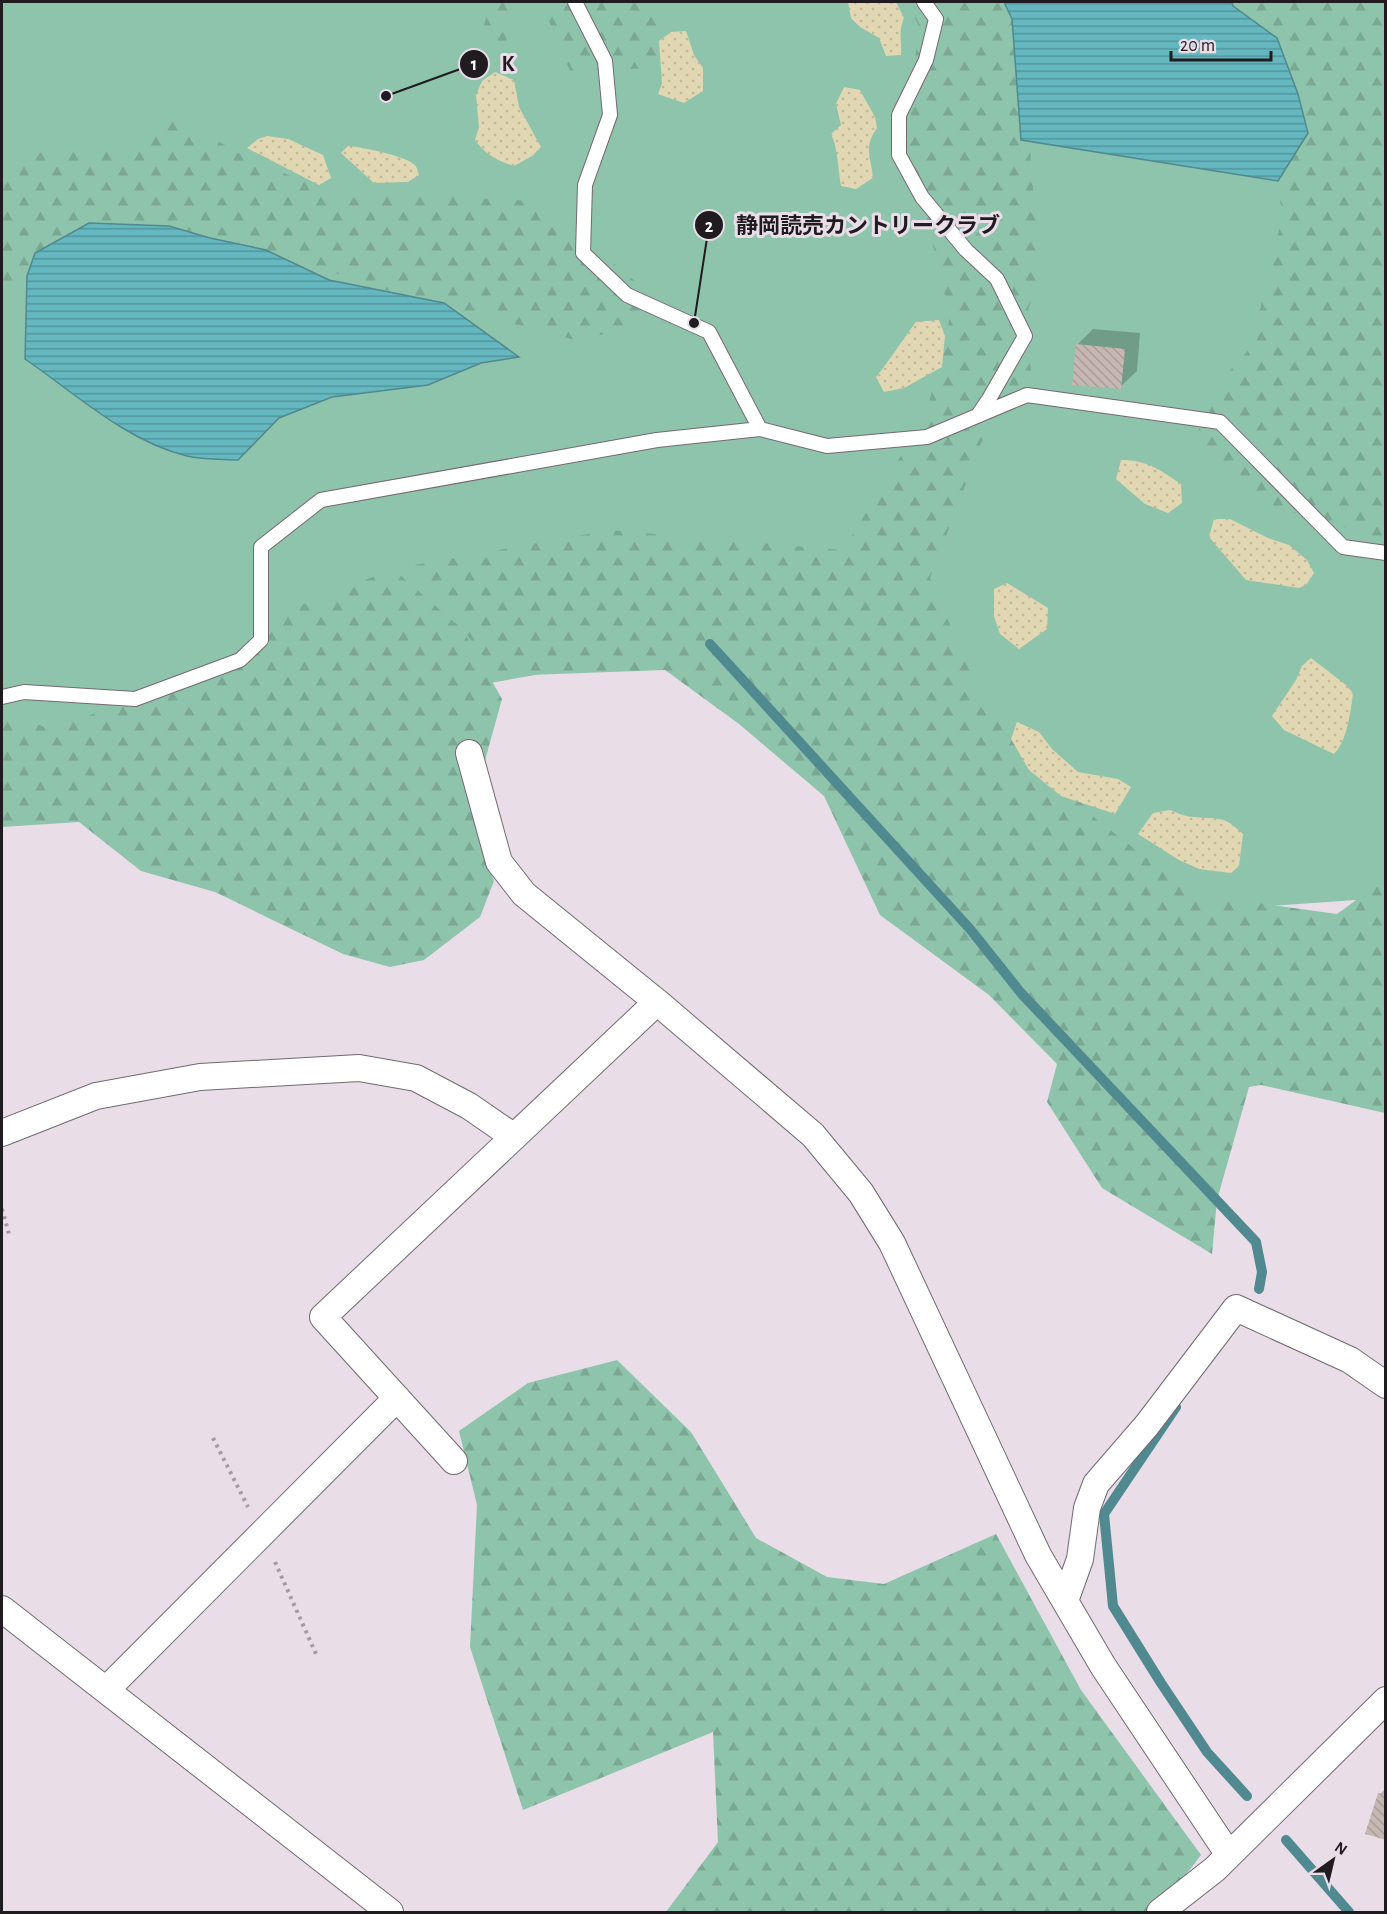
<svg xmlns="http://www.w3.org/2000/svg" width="1387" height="1914" viewBox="0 0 1387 1914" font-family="'Alegreya Sans','Noto Sans JP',sans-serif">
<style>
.grass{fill:#8ec4ab}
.forest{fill:url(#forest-firs)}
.sand{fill:url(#sand-dots)}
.water{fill:url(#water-rules);stroke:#50898f;stroke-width:1.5}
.shadow{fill:#0003}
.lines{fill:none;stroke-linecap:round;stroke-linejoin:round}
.stream{stroke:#50898f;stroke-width:10}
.building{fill:url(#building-back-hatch)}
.service-casing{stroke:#736972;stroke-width:16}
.minor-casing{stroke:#736972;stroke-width:28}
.path{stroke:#a59ba4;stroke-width:4;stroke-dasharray:3 4.5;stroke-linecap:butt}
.service{stroke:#fff;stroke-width:14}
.minor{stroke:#fff;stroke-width:26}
.leader{fill:none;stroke:#1f1b1f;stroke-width:2}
.callout-dot{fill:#1f1b1f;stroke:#e9dde8;stroke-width:2}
.mark-label{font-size:18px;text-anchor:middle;font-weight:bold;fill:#fff}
.callout-label{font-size:22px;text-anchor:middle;font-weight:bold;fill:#1f1b1f;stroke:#e9dde8;stroke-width:6;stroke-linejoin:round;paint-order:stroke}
</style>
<defs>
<pattern id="forest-firs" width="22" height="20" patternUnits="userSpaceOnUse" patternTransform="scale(1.5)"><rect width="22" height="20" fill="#8ec4ab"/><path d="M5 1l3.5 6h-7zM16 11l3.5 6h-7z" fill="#7aa893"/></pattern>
<pattern id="sand-dots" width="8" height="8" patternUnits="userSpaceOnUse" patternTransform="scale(1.5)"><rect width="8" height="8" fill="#e1d7b3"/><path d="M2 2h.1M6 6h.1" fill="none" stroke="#c1b89a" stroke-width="1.8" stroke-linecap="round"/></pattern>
<pattern id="water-rules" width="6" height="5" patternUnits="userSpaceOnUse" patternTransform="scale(1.5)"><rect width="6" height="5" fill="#65b8bf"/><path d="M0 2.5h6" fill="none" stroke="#53959b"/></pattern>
<pattern id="building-back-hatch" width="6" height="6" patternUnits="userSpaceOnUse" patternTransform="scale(1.5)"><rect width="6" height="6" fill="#c7b7b2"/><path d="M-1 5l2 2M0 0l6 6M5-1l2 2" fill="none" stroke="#aa9d99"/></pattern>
</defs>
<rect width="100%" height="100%" fill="#e9dde8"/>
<path class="grass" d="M2,2h1383v896l-376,26 -299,-280 -434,77 -274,33z"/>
<path class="forest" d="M490,2h18l-2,54 -24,-23z
M541,2h122l-7,66 -86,3z
M905,2h116l11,177 10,88 -19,59 12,66 -40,15 -65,171 49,115 117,126 97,75 144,20 48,-35v234l-124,-28 -12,2 -32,113 -5,54 -110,-66 -55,-86 10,-38 -68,-69 -109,-80 -56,-119 -85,-72 -74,-54 -166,6 -36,-46 39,69 -26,94 6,55 12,33 -14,36 -56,43 -34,7 -47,-13 -128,-62 -74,-21 -62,-49 -77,5v-116l48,18 184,-64 67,-60 92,-36 68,59 -46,-63 195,-35 233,20 83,-135 24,-98 -41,-174 9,-119z
M1228,2h157v538l-139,-42 -50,-54 10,-47 45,-50 32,-134 -36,-148z
M178,118l64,37 84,36 211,10 110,90 -14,35 -54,15 -181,-47 -132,-44 -97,-24 -80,-3 -54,30 -8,23 -25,16v-127l41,-13 86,-3z
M617,1360l74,72 65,106 71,39 57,7 112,-50 85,156 120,165 -44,57h-491l52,-70 -5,-110 -190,78 -53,-163 7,-142 -18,-74 69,-48z"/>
<path class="sand" d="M848,2h48l8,16c-6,14 -2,22 -3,37l-15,1 -7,-18 -19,-11 -9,-9z
M686,31l8,24 9,13v23l-19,12 -26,-9 4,-11 -3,-42 12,-9z
M495,72l19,8 5,27 22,40 -9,9 -18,10c-17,-5 -29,-12 -39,-26l4,-13 -3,-32 6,-14z
M844,87l16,3 15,27 2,11c-14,20 -6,28 -4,50l-17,11 -15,-3c-3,-16 -3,-39 -10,-52l10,-9 -5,-21z
M267,136l21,3 35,16 8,23 -12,7 -72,-37 11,-9z
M348,146c13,1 60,10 68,20 1,3 2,6 3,9l-11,7 -34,1 -33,-30z
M939,320l6,16 -3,31 -38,21 -20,4 -8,-15c15,-18 26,-37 40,-55z
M1121,460c26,0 39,10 60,24l1,19 -14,10 -23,-9 -29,-25z
M1214,519h16l38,19 21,7 18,15 7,13 -8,12 -7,3 -53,-8 -37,-43z
M1007,583l41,25 -1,21 -28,20 -19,-15 -6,-18v-27z
M1311,658l35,27 7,8c-2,17 -6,49 -19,61l-50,-24 -12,-14 24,-36 6,-14z
M1017,722l22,10 13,17 26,23 40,7 13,8 -16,27 -54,-18 -32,-26 -18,-31z
M1170,810c7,3 16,7 24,7 25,3 28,-3 49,17l-4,32 -8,7 -32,-4 -20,-9 -41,-26 15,-21z"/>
<path class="water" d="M1004,2h228l1,4 44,32 21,56 10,39 -30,48 -257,-41 -9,-121z
M89,223l80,3 41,12 56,12 63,30 115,23 75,54 -38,6 -53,22 -96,12 -53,21 -41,42c-16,-1 -35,0 -51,-4 -61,-15 -111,-62 -162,-97l2,-83 8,-23z"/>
<path class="shadow" d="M1093,329l47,4 -3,38 -17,16 -43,-42z
M1386,1788v51l-6,-45z"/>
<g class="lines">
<path class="stream" d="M710,644l260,285 51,64 235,249 6,30 -3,17
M1176,1407l-72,107 9,92 48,77 46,69 40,44
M1286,1840l63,72"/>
</g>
<path class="building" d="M1076,344l49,5 -4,40 -49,-4z
M1378,1793l8,2v45l-21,-6z"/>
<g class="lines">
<defs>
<path id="service" d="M575,2l30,59 5,54 -25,70 -2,68 44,42 82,37 51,97
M924,2l12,17 -10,41 -27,55v40l23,42 44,53 31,29 28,57 -36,63 -11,16
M2,697l22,-5 111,7 105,-39 21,-20v-93l60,-47 336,-60 103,-11 67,17 100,-9 100,-42 193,27 123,125 43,6"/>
<path id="minor" d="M469,753l30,109 25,32 133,108 156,133 48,58 31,50 146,312 65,111 126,189
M2,1133l94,-37 104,-19 159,-9 57,10 53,28 45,31
M454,1461l-131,-144 334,-315
M1065,1601l15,-42 7,-51 9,-24 51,-59 89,-117 114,52 36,25
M2,1609l388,303
M106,1690l291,-292
M1160,1912l55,-43 171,-169"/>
</defs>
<use href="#service" class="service-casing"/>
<use href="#minor" class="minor-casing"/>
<path class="path" d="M2,1209l7,25
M213,1438l35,69
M275,1562l41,92"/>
<use href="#service" class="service"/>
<use href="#minor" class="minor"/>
</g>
<path class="leader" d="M386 96L474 64M694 323L709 225"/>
<g class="callout-dot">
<circle cx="386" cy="96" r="6"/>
<circle cx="694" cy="323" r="6"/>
<circle cx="474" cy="64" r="15"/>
<circle cx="709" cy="225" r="15"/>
</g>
<g class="mark-label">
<text x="474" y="70">1</text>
<text x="709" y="232">2</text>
</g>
<g class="callout-label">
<text x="508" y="71">K</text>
<text x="868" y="233">静岡読売カントリークラブ</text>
</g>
<rect width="1387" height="1914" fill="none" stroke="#1f1b1f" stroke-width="6"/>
<g transform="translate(1333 1860) rotate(34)" stroke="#e9dde8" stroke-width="4.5" paint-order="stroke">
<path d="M0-4.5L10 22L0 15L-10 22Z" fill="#1f1b1f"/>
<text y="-9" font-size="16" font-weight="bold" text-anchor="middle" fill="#1f1b1f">N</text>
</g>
<path d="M1171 51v9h100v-9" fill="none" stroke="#1f1b1f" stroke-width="3"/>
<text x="1180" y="51" font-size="18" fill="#1f1b1f" stroke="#e9dde8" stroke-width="4.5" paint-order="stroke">20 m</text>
</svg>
